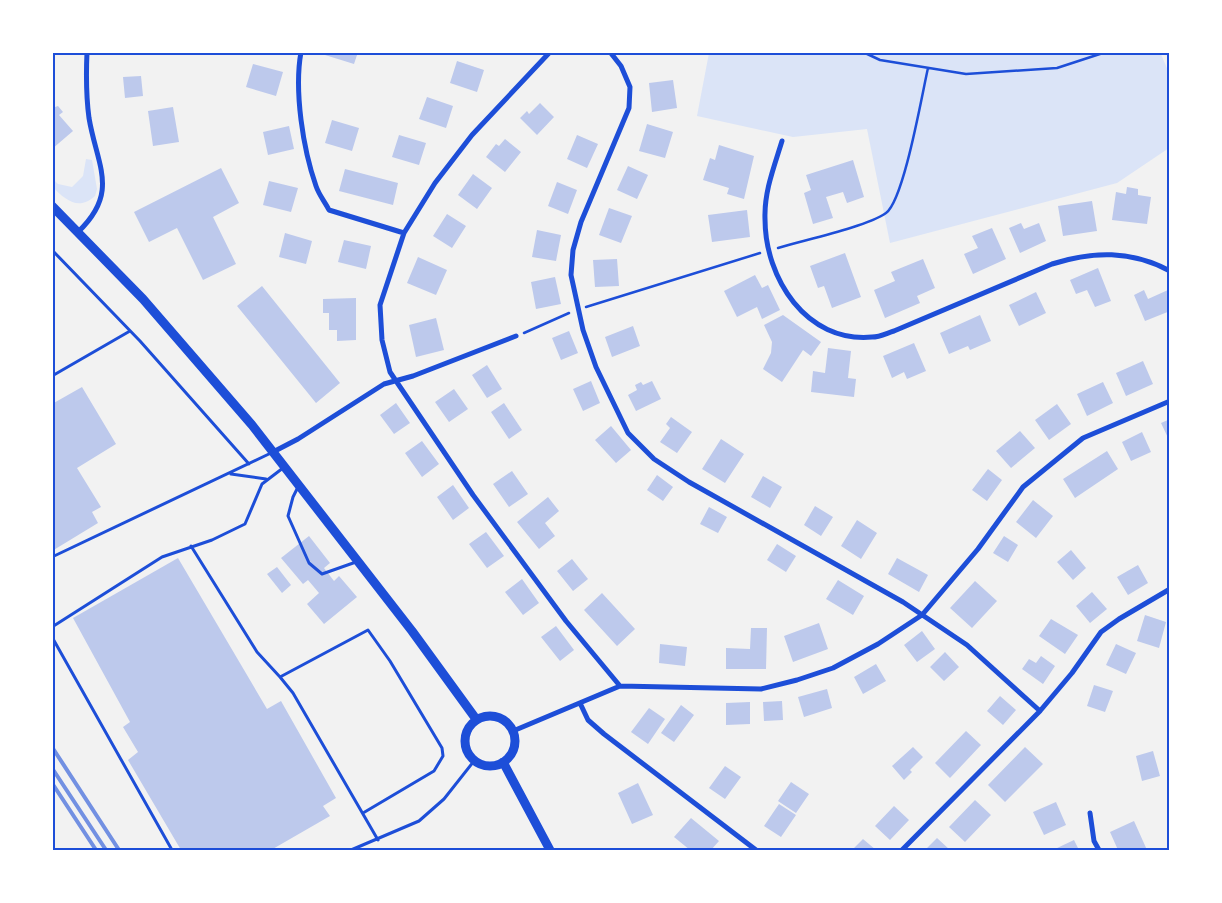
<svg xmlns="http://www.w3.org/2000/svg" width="1222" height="903" viewBox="0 0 1222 903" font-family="'Exo 2',sans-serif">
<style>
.green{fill:#dbe4f7}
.building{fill:#bdc9ec}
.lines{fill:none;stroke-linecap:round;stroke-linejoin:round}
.path{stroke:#1d4ed8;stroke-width:2.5}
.service{stroke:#1d4ed8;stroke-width:3}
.minor{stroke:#1d4ed8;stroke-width:5}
.secondary{stroke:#1d4ed8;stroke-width:9}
.rail{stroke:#7290e2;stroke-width:4}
.neatline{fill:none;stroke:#1d4ed8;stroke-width:2}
</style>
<rect width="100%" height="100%" fill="#f2f2f2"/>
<path class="green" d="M1160,52l9,21v75l-52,35 -227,60 -23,-114 -74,8 -96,-21 12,-63z
M86,159l6,1 5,29 -2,7c-16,15 -30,4 -42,-9v-8l5,5 14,3 11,-11z"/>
<path class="building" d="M325,52h33l-4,12 -29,-9z
M457,61l27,9 -7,22 -27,-9z
M253,64l30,8 -7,24 -30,-9z
M141,76l2,20 -18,2 -2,-21z
M673,80l4,28 -25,4 -3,-29z
M427,97l26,9 -7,22 -27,-9z
M540,103l14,14 -17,18 -17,-17 7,-7 2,3z
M58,106l5,6 -4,3 14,16 -21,18v-41z
M173,107l6,35 -26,4 -5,-35z
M332,120l27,8 -7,23 -27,-8z
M647,124l26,8 -8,26 -26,-7z
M289,126l5,23 -26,6 -5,-23z
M399,135l27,8 -7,22 -27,-8z
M577,135l21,9 -11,24 -20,-9z
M505,139l16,13 -16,20 -19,-15 10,-13 3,2z
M719,145l35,11 -10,43 -17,-5 2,-6 -26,-8 7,-22 5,2z
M853,160l11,37 -17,6 -4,-11 -17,5 7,21 -20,6 -9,-31 7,-3 -5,-15z
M628,166l20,9 -11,24 -20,-9z
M221,168l18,35 -26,14 23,47 -33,16 -26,-52 -28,14 -15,-30z
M345,169l53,14 -5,22 -54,-14z
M473,174l19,14 -15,21 -19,-14z
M269,181l29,7 -7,24 -28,-7z
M557,182l20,8 -9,24 -20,-8z
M1127,187l11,2v6l13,2 -4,27 -35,-4 4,-28 10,2z
M1092,201l5,30 -34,5 -5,-30z
M609,208l23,8 -11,27 -22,-8z
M747,210l3,27 -38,5 -4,-27z
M447,214l19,12 -14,22 -19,-12z
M1021,223l3,6 15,-6 7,18 -26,12 -11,-25z
M992,228l14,31 -33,15 -9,-20 14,-6 -6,-12z
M537,230l24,5 -5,26 -24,-4z
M285,233l27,8 -6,23 -27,-7z
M344,240l27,6 -5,23 -28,-7z
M845,253l16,44 -29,11 -8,-22 -6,2 -8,-22z
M418,257l29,13 -11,25 -29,-12z
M617,259l2,27 -24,1 -2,-27z
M923,259l12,29 -18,8 3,7 -35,15 -11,-28 21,-9 -4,-9z
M1098,268l13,33 -16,6 -8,-17 -11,4 -6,-14z
M755,275l7,13 6,-3 12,25 -18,9 -5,-12 -20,10 -13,-26z
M555,277l6,27 -25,5 -5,-27z
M262,286l78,97 -24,20 -79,-97z
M1144,290l4,9 20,-9 2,21 -25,10 -11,-26z
M1036,292l10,21 -27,13 -10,-21z
M356,298v42l-19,1v-11h-8v-17h-6v-14z
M783,315l38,27 -10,14 -8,-6 -21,32 -19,-13 8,-16 1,-11 -8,-17z
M980,315l11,26 -21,9 -2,-4 -19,8 -9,-21z
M436,318l8,32 -28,7 -7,-32z
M633,326l7,20 -28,11 -7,-20z
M569,331l9,22 -17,7 -9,-22z
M914,343l12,28 -19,8 -3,-7 -12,6 -9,-22z
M828,348l23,3 -3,27 8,1 -2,18 -43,-5 2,-21 12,2z
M1143,361l10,23 -27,12 -10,-23z
M487,365l15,24 -15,9 -15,-23z
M591,381l9,22 -17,8 -10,-22z
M652,381l9,18 -25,12 -8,-16 9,-5 -2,-5 6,-3 2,3z
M1103,382l10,21 -26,13 -10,-22z
M82,387l34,57 -39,24 24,39 -9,5 6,11 -46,28v-147z
M454,389l14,20 -19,13 -14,-20z
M396,403l14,20 -16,11 -14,-19z
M504,403l18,27 -13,9 -18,-27z
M1057,404l14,20 -22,16 -14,-20z
M671,417l21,15 -15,21 -17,-11 10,-14 -4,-4z
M1170,419v23l-9,-19z
M611,426l20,24 -15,13 -21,-23z
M1020,431l15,17 -24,20 -15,-17z
M1142,432l9,20 -20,9 -9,-19z
M721,439l23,15 -19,29 -23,-14z
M422,441l17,23 -17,13 -17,-24z
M1107,451l11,18 -43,29 -12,-19z
M988,469l14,11 -15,21 -15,-11z
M512,471l16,23 -19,13 -16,-23z
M657,475l16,12 -10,14 -16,-11z
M763,476l19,11 -12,21 -19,-11z
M453,485l16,23 -16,12 -16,-23z
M548,497l11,14 -14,12 10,13 -16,13 -22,-27z
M1033,500l20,16 -17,22 -20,-16z
M815,506l18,11 -12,19 -17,-11z
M709,507l18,10 -9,16 -18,-9z
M857,520l20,13 -16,26 -20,-13z
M486,532l18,24 -17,12 -18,-24z
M309,536l21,27 -6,5 10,13 5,-5 18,21 -33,27 -17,-20 12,-11 -11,-13 -5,4 -22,-26z
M1004,536l14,9 -10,17 -15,-9z
M777,544l19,12 -10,16 -19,-12z
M1071,550l15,18 -13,12 -16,-18z
M178,558l89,151 14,-8 55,97 -13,8 7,10 -59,34h-90l-53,-90 10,-8 -15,-25 7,-5 -57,-104z
M897,558l31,17 -9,17 -31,-18z
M572,559l16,20 -15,12 -16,-20z
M1138,565l10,18 -20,12 -11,-18z
M277,567l14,18 -9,8 -15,-19z
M522,579l17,24 -16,12 -18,-23z
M838,580l26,16 -11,19 -27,-16z
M975,581l22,20 -25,27 -22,-20z
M1092,592l15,17 -17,14 -14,-17z
M602,593l33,36 -18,17 -33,-36z
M1145,615l21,7 -7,26 -22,-7z
M1051,619l27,16 -13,19 -26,-18z
M819,623l9,26 -35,13 -9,-26z
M556,626l18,24 -14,11 -19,-24z
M751,628h16l-1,41h-40v-21l24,1z
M922,631l13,18 -18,13 -13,-17z
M660,644l27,3 -2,19 -26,-3z
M1116,644l20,9 -10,21 -20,-9z
M945,652l14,15 -15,14 -14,-14z
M1041,656l14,10 -12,18 -21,-15 7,-10 7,4z
M876,664l10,17 -23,13 -9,-17z
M1094,685l19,6 -8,21 -18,-6z
M827,689l5,19 -28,9 -6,-20z
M1000,696l16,14 -13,15 -16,-14z
M782,701l1,19 -19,1 -1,-19z
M750,702v22l-24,1v-22z
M681,705l13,10 -20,27 -13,-9z
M649,708l16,11 -17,25 -17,-12z
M966,731l15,14 -31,33 -15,-15z
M913,747l10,10 -13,13 2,2 -8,8 -12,-14z
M1025,747l18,17 -38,38 -17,-17z
M1153,751l7,25 -18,5 -6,-25z
M725,766l16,11 -16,22 -16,-11z
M791,782l18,12 -13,19 -18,-12z
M638,783l15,32 -21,9 -14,-31z
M975,800l16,15 -26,27 -16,-15z
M1056,802l10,23 -22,10 -11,-23z
M779,804l17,11 -15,22 -17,-11z
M894,806l15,14 -19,20 -15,-14z
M691,818l28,23 -8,9h-21l-16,-13z
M1134,821l13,29h-29l-8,-18z
M937,838l13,12h-25z
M863,839l13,11h-24z
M1074,840l5,10h-24v-1z"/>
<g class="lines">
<path class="path" d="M863,52l17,8 86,14 91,-6 49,-16
M778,248c26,-8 88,-21 108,-35 18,-13 36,-119 42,-145
M586,307l174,-54
M524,333l45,-20"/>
<path class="service" d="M52,250l88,91 109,123
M52,376l78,-45
M231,474l35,5
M298,487l-5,10 -5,19 21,47 13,11 34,-12
M191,546l66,106 23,25
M52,557l219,-104
M52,627l110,-70 50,-17 33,-16 17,-40 21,-16
M52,637l120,213
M363,813l71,-42 9,-15 -1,-8 -52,-87 -22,-31 -88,47 13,16 85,147
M351,850l68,-29 25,-22 30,-38"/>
<path class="minor" d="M301,52c-7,39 2,97 15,134 3,9 9,16 13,24l75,23
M550,52l-78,83 -37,48 -31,50 -24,72 2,35 8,32 83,123 93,126 54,65
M610,52l11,14 9,21 -1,21 -48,114 -8,28 -2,25 12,55 13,37 32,66 26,26 35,23 214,120 64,43 73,66
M782,141c-8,26 -18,51 -17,78 0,59 41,124 107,118 8,0 15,-4 22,-6l158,-67c41,-13 79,-14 118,7
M78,232c42,-40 19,-66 11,-114 -3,-22 -3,-43 -2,-66
M273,452l25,-13 86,-55 29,-8 103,-40
M580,703l8,17 16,14 152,116
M513,731l107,-45 141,3 36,-9 36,-12 45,-24 44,-29 56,-66 45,-62 60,-49 87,-37
M1090,813l4,28 5,9
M902,850l138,-139 32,-38 29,-41 18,-13 51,-30"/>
<path class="secondary" d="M52,206l91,93 109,126 160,206 64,88
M465 741a25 25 0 1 1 50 0a25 25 0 1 1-50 0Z
M503,762l47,88"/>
<path class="rail" d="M52,747l67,103
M52,768l54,82
M52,783l44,67"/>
</g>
<rect width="1222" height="903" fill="none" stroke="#ffffff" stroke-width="108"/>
<rect x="54" y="54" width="1114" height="795" class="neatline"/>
</svg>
